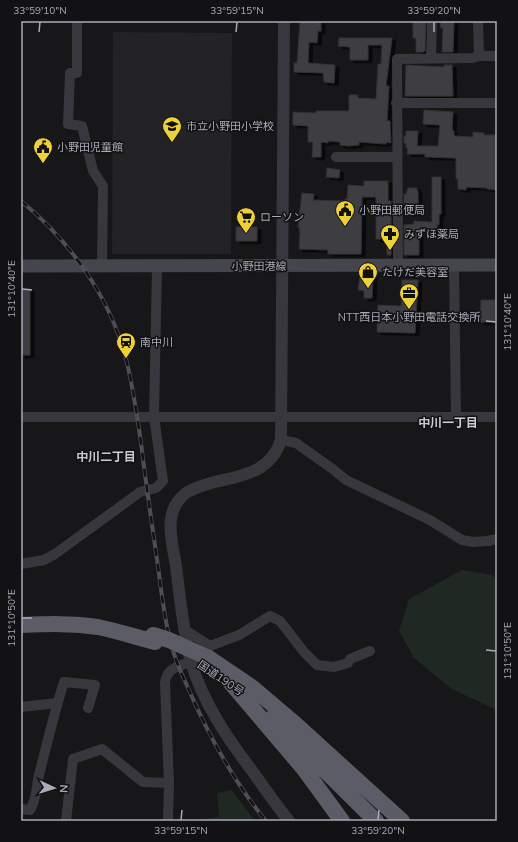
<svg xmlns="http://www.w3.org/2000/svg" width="518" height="842" viewBox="0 0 518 842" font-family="Mulish,'Noto Sans JP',sans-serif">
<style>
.built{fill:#232225}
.green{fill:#202823}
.building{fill:#3e3e42;stroke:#313034;filter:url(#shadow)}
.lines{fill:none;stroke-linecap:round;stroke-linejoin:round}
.minor{stroke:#37373d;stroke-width:10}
.tertiary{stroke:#37373d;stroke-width:12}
.secondary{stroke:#45464d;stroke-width:13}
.trunk{stroke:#5b5c65;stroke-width:16}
.rail-casing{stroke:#4e4f56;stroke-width:4}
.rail{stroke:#121113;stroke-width:2.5;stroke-dasharray:8;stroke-linecap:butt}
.trunk-bridge{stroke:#5b5c65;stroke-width:16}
.ticks{fill:none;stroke:#a9abb8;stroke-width:1.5}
.labels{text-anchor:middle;stroke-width:3;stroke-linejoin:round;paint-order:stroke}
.poi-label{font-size:11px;fill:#a9abb8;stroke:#121113;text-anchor:start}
.street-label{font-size:11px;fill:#a9abb8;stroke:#121113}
.neighbourhood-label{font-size:12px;font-weight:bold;fill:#c9cbd4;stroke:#121113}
.neatline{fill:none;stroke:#a9abb8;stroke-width:1.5}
.ticks-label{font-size:10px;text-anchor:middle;fill:#a9abb8}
</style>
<defs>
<filter id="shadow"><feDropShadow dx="4" dy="2.5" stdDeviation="0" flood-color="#0009"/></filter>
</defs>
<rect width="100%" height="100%" fill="#171618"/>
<path class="built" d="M113,32l119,1 -1,221h-119z"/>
<path class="green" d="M462,570l30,5 5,4v131l-45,-21 -38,-31 -15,-27 10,-32z
M232,790l23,31h-61v-1l25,-3 -2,-24z"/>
<path class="building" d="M300,21l21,1v9h-3l-1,12 -8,-1 -1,21 27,2 -1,18 -10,-1 -1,-9 -29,-1v-9h3z
M416,21h10l-1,30 -2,1h-7v-14h-3v-16h3z
M441,21h13l-1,31h-11l1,-24h-3z
M339,38h53l-6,48h3l-2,35h3l1,22 -5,-1v2l-27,-2v3l-11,1 -8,-1v-3l-12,-1v2l-7,-1v15h-9l1,-15h-5v-16l-15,-1v-13l23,1v-2h33v-16h9v3l18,1 2,-35h3l1,-19h-14v15h-18v-13l-12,-1z
M406,65l38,2v-2h8l1,31h-48z
M424,110l29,2 -1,18 2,1v5l19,1v-5l11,1v2h13v55l-10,-1v-1l-21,-1v3l-8,-1v-10h-2v-21l-31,-1v-3h-18l1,-6h-2v-5h-2v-7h2v-5h12l-1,15h21l2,-21 -17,-1z
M327,168l13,2 -1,8 -13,-1z
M432,177h9v37h-2v11l-2,-1v6l-18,-1v26h-15v-30l10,-1v-3l18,1z
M364,181h24v20h3v54h-4v-16h-11v-42h-14l-1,57h-33v-4l-29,-1 1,-18h-1l1,-3h-2l4,-35 12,1 -1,6 32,1v-2h2l1,-14 16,1z
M408,188h9v3h1v17h-12v-4h-2v-10h2z
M236,227h21v14h-21z
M360,276h13l-1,22h-8v-7l-6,-1z
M402,280h16l-3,53 -38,-1 1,-27 23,1z
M21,289h9v66h-9z
M481,300h14v22h-15z"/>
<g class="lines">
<path class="minor" d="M77,21v52h-7l-2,51 14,2 11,45 10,15 -1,80
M478,21l1,35
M431,59l1,-38
M396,103h101
M336,157h61
M398,266l-1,-207 75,-1 7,-2h18
M454,266l2,151
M21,417h476
M281,440l15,3 38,27 12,10 84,40 32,20 11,2 15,-1 9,-2
M21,564l23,-4 11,-6 85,-62 16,-4 7,-7 -9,-64 3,-151
M185,630l25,16 29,-11 31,-19 10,5 24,31 13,13 17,2 14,-4 2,-4 20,-8
M21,707l36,-4
M21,809l9,1c7,-11 6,-23 9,-35 8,-31 15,-62 25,-93l31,3 -7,23
M66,821l7,-62 29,-10 41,33 26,1
M168,821l1,-38 -4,-100c2,-16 13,-16 26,-22"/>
<path class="tertiary" d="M284,21l-3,419c-10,33 -41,36 -70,43 -9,3 -17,5 -25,10 -24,18 -14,48 -10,73 4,32 7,65 15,96 12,41 37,77 62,110 12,17 23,33 36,49"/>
<path class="secondary" d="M21,266l476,-1"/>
<path class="trunk" d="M21,625c26,-1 51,-2 77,2 19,4 38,10 57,15
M209,658l44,30 40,34 109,99
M231,683l73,86 38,52
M272,718l104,103"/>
<defs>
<path id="rail" d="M21,201c49,40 89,96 105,158 7,27 11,56 15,84 5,41 11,82 17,123 3,24 6,50 12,74 4,17 11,33 18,48 20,46 46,94 78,133"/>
</defs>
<use href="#rail" class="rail-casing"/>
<use href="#rail" class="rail"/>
<path class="trunk-bridge" d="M153,635l16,5 40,18"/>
</g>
<path class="ticks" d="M39,32l1,-10M236,32l1,-10M434,32v-10M22,289l10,1M486,321l10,1M22,618h10M486,650l10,1M181,820l1,-10M378,820l1,-10"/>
<defs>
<symbol id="school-pin" viewBox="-11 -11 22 30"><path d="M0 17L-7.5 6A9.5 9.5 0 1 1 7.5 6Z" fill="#eed039" stroke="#121113"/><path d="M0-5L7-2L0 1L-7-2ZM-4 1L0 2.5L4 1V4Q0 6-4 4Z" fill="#111"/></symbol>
<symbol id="civic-pin" viewBox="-11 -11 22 30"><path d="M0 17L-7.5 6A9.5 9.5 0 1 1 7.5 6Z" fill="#eed039" stroke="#121113"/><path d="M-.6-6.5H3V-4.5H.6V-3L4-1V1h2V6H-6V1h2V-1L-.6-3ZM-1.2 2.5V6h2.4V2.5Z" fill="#111"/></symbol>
<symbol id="supermarket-pin" viewBox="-11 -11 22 30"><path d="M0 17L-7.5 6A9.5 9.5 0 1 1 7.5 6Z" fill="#eed039" stroke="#121113"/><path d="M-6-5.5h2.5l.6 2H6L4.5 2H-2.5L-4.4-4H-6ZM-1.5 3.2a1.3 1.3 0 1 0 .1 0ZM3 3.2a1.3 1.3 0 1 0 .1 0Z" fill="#111"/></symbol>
<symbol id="pharmacy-pin" viewBox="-11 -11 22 30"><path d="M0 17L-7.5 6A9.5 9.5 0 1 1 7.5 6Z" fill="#eed039" stroke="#121113"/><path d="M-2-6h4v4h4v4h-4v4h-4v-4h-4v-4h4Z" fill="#111"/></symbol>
<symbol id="shop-pin" viewBox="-11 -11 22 30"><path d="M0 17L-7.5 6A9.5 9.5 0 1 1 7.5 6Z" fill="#eed039" stroke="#121113"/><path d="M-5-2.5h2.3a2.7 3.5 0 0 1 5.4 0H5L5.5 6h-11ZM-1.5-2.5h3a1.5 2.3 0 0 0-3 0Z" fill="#111"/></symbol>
<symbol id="office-pin" viewBox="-11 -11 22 30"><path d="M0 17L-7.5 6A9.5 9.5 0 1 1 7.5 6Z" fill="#eed039" stroke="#121113"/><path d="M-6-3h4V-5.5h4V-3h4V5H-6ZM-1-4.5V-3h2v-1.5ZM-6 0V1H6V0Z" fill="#111"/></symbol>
<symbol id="station-pin" viewBox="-11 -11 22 30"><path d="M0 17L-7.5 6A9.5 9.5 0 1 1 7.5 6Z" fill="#eed039" stroke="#121113"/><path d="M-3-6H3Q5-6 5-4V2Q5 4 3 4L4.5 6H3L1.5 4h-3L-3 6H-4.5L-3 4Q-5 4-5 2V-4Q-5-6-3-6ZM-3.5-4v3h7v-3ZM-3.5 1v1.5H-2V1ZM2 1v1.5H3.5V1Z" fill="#111"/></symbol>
</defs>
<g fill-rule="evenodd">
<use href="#school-pin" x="161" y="115" width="22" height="30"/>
<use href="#civic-pin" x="32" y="136" width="22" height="30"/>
<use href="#civic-pin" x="334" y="199" width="22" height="30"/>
<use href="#supermarket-pin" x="235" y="206" width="22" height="30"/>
<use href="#pharmacy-pin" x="379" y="223" width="22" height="30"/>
<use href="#shop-pin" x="357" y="261" width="22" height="30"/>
<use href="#office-pin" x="398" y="282" width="22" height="30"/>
<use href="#station-pin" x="115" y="331" width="22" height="30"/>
</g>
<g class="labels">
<g class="poi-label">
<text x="186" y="130">市立小野田小学校</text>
<text x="57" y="151">小野田児童館</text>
<text x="359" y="214">小野田郵便局</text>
<text x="260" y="221">ローソン</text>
<text x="404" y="238">みずほ薬局</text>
<text x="382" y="276">たけだ美容室</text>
<text x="409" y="321" text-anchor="middle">NTT西日本小野田電話交換所</text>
<text x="140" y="346">南中川</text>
</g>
<g class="street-label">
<text x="259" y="270">小野田港線</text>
<text transform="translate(221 678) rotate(34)" y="4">国道190号</text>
</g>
<g class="neighbourhood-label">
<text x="448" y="427">中川一丁目</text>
<text x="106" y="461">中川二丁目</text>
</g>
</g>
<rect width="518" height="842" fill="none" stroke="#121113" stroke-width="44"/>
<g transform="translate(54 788) rotate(94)" stroke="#121113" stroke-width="3" paint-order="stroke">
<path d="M0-3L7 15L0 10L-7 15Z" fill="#a9abb8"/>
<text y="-6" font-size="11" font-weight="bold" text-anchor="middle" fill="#a9abb8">N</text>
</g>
<rect x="22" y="22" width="474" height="798" class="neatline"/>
<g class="ticks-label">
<text x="40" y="14">33°59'10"N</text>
<text x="237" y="14">33°59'15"N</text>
<text x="434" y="14">33°59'20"N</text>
<text transform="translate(11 289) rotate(-90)" y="4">131°10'40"E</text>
<text transform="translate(507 322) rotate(-90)" y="4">131°10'40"E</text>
<text transform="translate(11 618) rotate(-90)" y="4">131°10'50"E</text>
<text transform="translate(507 651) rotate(-90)" y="4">131°10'50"E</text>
<text x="181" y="834">33°59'15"N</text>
<text x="378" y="834">33°59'20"N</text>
</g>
</svg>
